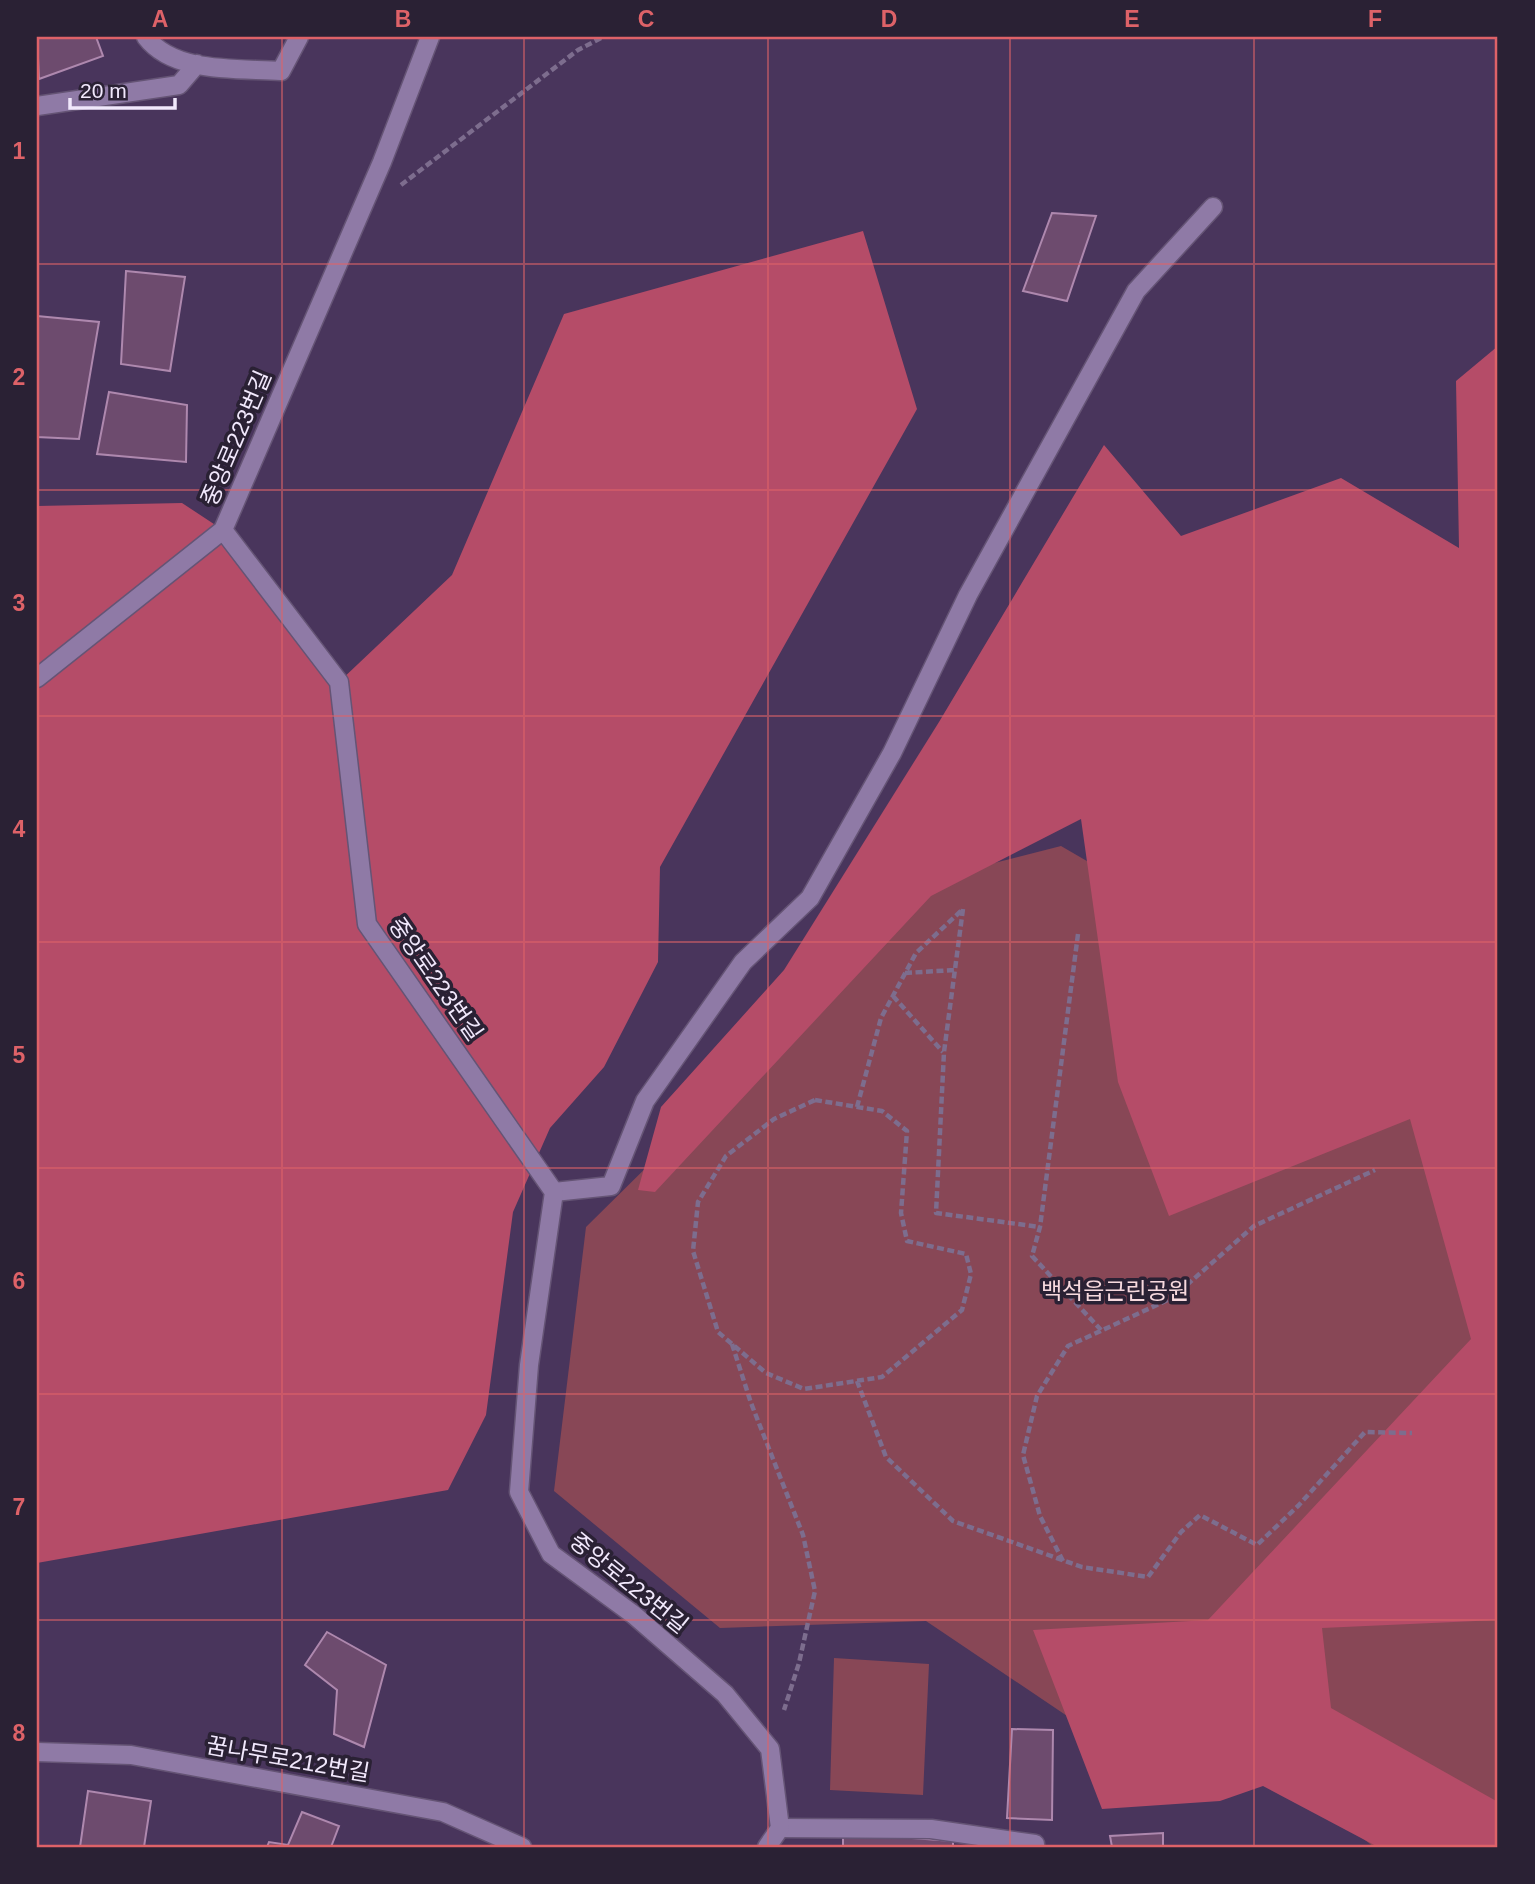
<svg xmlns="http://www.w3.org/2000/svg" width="1535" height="1884" viewBox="0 0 1535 1884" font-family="Helvetica,'Noto Sans KR',sans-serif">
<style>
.green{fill:#884756}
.forest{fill:#b54c68}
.building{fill:#6d4b6e;stroke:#ae88ae;stroke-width:2}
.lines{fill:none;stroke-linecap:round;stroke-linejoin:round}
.lane-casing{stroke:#655475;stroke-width:21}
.street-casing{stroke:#655475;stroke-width:21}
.path{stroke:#7d6d8e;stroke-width:4.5;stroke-dasharray:7 3.5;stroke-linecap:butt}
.lane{stroke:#8f7aa6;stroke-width:18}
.street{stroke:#8f7aa6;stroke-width:18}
.grid{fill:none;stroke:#de6268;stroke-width:2;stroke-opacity:0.55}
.labels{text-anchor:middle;stroke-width:7;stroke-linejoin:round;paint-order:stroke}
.street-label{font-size:23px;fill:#f1e8fc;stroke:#2a2134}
.park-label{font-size:23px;fill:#f7d9de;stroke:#2a2134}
.neatline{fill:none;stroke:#de6268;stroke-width:2.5}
.grid-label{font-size:23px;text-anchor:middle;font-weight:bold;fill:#de6268}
</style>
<rect width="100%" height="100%" fill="#49355c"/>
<path class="green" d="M1061,846l93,54 344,126v821h-124l-92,-71 -163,-25 -193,-130 -206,7 -166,-137 32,-264 81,-80 252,-265z
M834,1658l95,6 -6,131 -93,-5z"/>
<path class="forest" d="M863,231l54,178 -257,458 -2,95 -54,105 -54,61 -37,84 -27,203 -38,75 -411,73v-1057l145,-3 41,27 116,152 113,-107 112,-261z
M1498,346v1274l-176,8 9,80 167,94v45h-120l-115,-61 -43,15 -118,8 -69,-179 175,-10 263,-281 -61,-220 -241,97 -51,-134 -37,-263 -150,77 -276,296 -17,-2 23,-83 123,-137 155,-248 165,-277 77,91 160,-58 118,70 -3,-167z"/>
<path class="building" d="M37,37h59l7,19 -64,23z
M1052,213l44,3 -29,85 -44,-10z
M126,271l59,6 -15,94 -49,-7z
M37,316l62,6 -20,117 -42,-2z
M109,392l78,13 -1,57 -89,-8z
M327,1632l59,33 -22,82 -30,-13 3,-44 -32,-25z
M1012,1729l41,1 -1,90 -45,-2z
M88,1791l63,10 -7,46h-64z
M302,1812l37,14 -8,21h-64l2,-5 19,3z
M843,1833l110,8v6h-110z
M1163,1833v14h-51l-2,-11z"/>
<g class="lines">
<defs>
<path id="lane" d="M554,1192l57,-6 34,-85 98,-139 67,-64 82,-145 76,-158 168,-304 77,-84
M780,1828l151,1 104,15"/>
<path id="street" d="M146,37c28,37 93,31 135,34l18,-34
M430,37l-48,125 -159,368 116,152 28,242 187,268 -25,173 -10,127 32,62 83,61 91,79 45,55 10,79 -13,19
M37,106l142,-21 18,-21
M37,678l186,-148
M37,1752l94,3 312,57 79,35"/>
</defs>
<use href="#lane" class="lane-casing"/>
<use href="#street" class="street-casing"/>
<path class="path" d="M401,185l177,-135 25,-13
M963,909l-19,143 -8,161 104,14
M1078,934l-38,293 -8,29 69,74
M905,973l50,-3
M893,996l50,56
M815,1100l67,11 25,20 -6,82 6,28 59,13 5,20 -9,36 -80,67 -78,12 -38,-16 -48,-41 -25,-81 5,-49 28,-46 48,-37z
M857,1107l24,-89 35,-65 46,-43
M732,1344l19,59 52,132 12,56 -16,72 -15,47
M857,1381l29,76 67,64 129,46 66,10 33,-45 19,-17 57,30 41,-39 67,-74 47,1
M1063,1561l-23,-45 -17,-61 14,-59 31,-50 104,-48 82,-72 121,-56"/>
<use href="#lane" class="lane"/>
<use href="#street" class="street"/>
</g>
<path class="grid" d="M282,37v1810M524,37v1810M768,37v1810M1010,37v1810M1254,37v1810M37,264h1461M37,490h1461M37,716h1461M37,942h1461M37,1168h1461M37,1394h1461M37,1620h1461"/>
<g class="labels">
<g class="street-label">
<text transform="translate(236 438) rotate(-67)" y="8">중앙로223번길</text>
<text transform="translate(436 979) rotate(55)" y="8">중앙로223번길</text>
<text transform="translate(629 1583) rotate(39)" y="8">중앙로223번길</text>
<text transform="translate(288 1759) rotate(10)" y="8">꿈나무로212번길</text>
</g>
<g class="park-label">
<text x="1115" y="1299">백석읍근린공원</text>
</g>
</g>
<rect width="1535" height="1884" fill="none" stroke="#2a2134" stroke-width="77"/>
<path d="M70 98v10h105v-10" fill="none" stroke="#f1e8fc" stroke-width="3.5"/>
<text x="80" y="98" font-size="21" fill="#f1e8fc" stroke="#2a2134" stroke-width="5" paint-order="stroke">20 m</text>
<rect x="38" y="38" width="1458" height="1808" class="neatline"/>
<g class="grid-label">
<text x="160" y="27">A</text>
<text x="403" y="27">B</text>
<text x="646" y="27">C</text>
<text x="889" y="27">D</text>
<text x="1132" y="27">E</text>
<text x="1375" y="27">F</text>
<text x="19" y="159">1</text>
<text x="19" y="385">2</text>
<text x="19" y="611">3</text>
<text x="19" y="837">4</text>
<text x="19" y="1063">5</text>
<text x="19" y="1289">6</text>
<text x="19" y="1515">7</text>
<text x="19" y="1741">8</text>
</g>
</svg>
